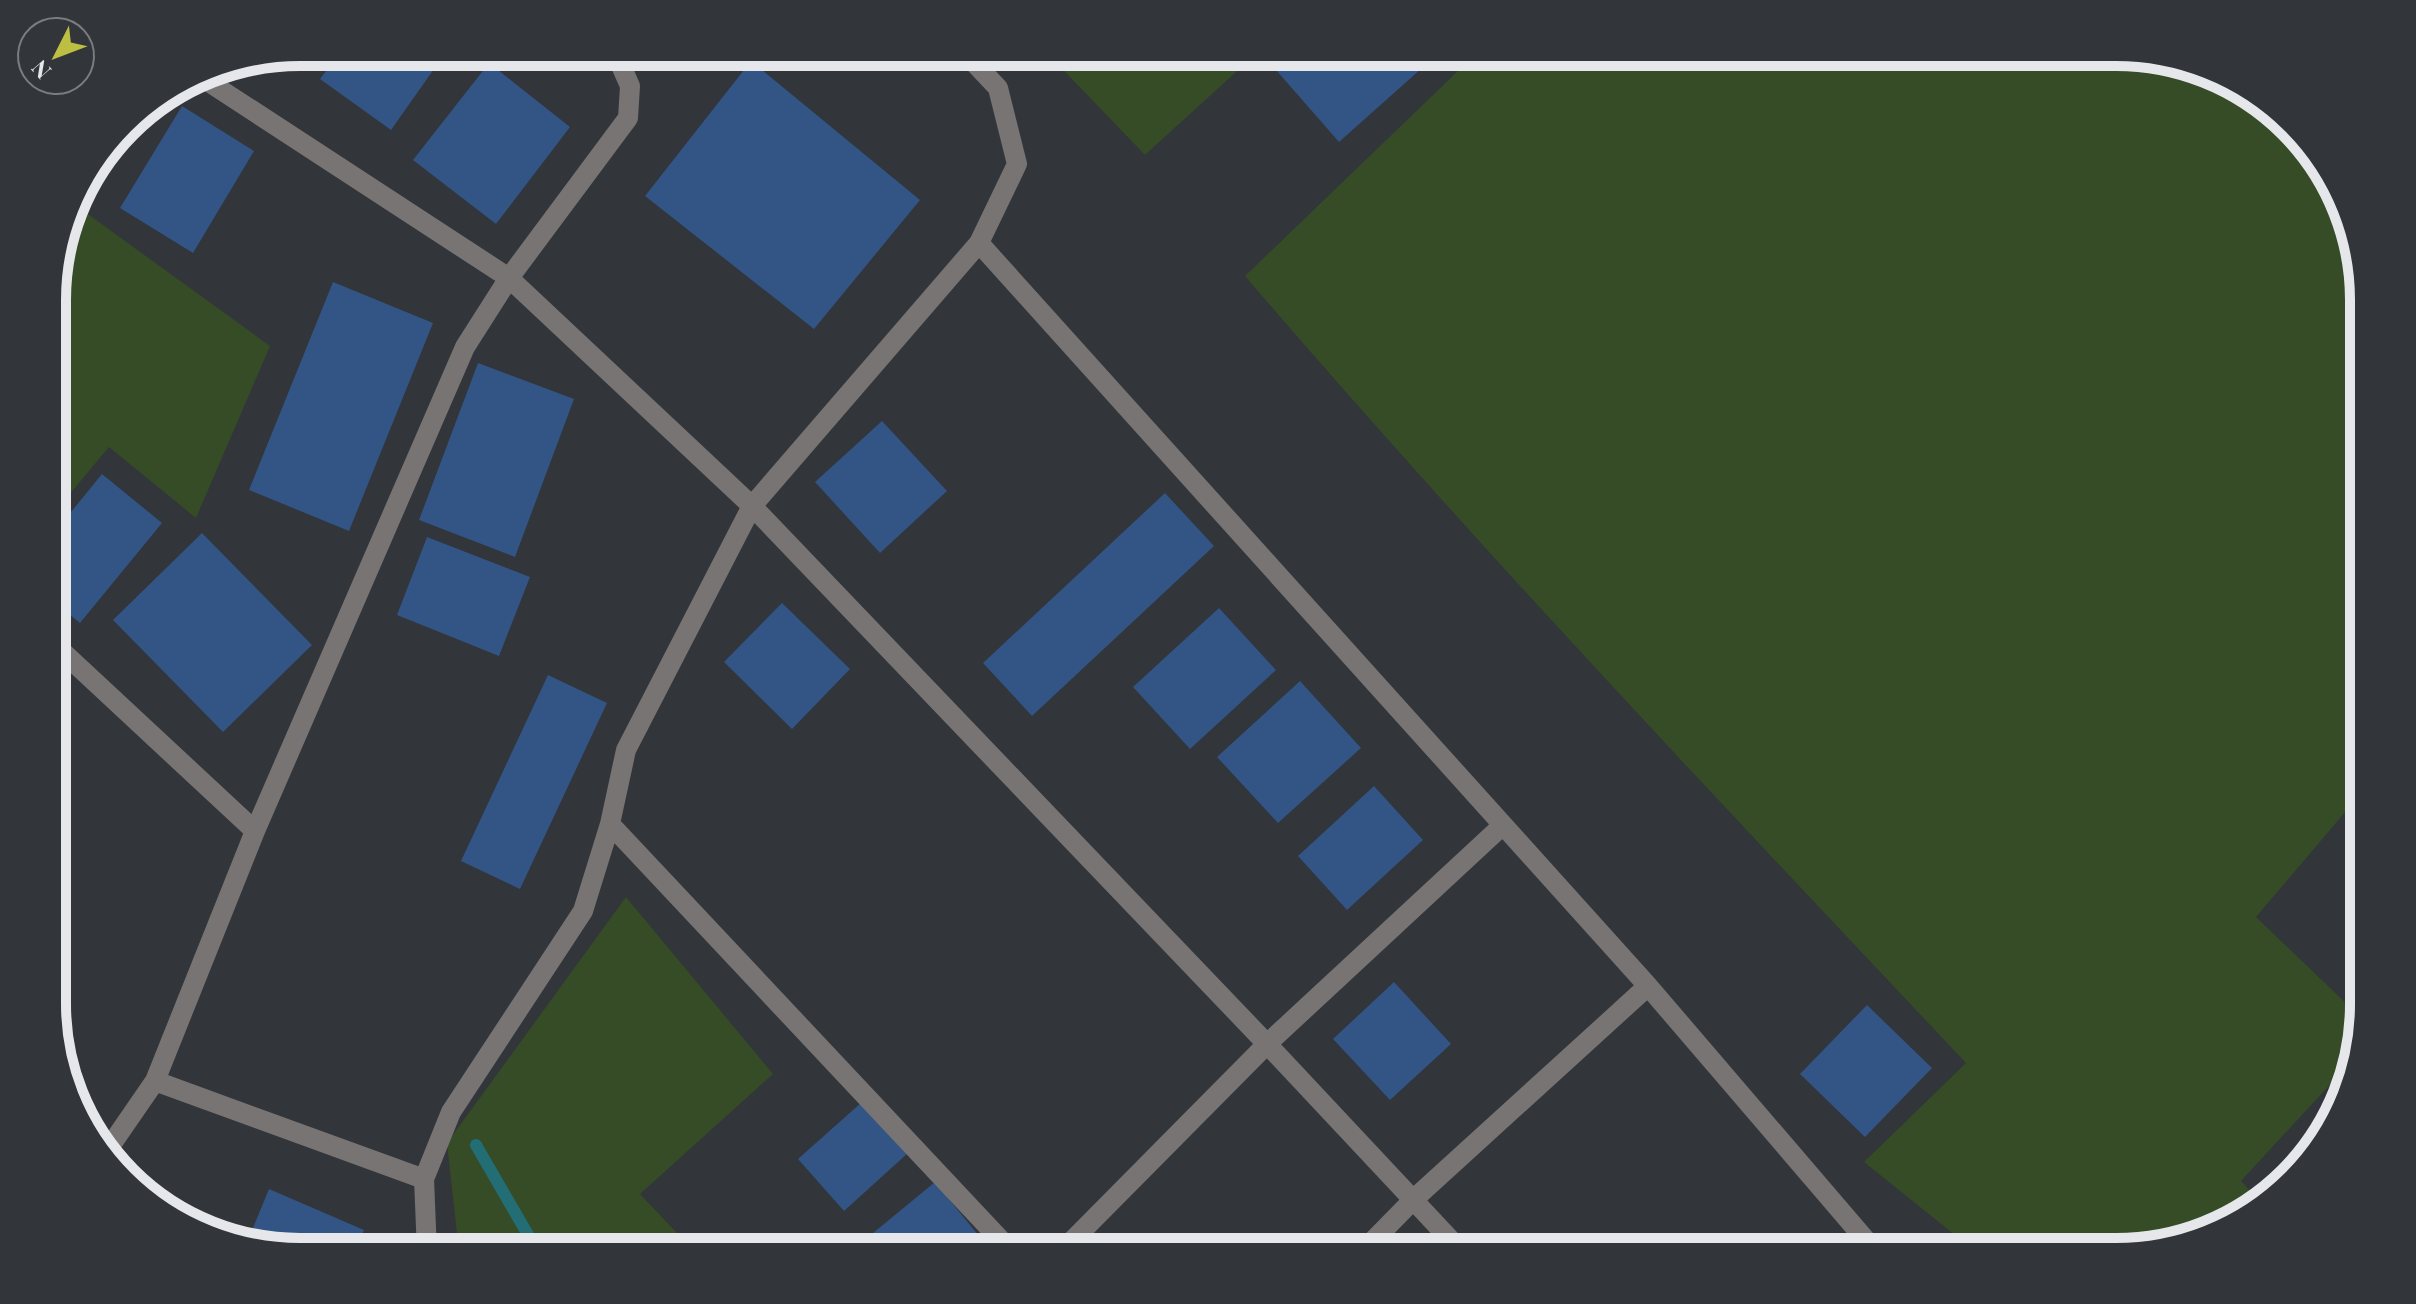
<svg xmlns="http://www.w3.org/2000/svg" width="2416" height="1304" viewBox="0 0 2416 1304" font-family="'Playfair Display',serif">
<style>
.green{fill:#354c26}
.lines{fill:none;stroke-linecap:round;stroke-linejoin:round}
.stream{stroke:#236d75;stroke-width:12}
.building{fill:#325585}
.minor{stroke:#777473;stroke-width:20}
.rim{fill:none;stroke:#e5e7ea;stroke-width:10}
</style>
<rect width="100%" height="100%" fill="#32353a"/>
<path class="green" d="M1046,52h212l-113,103z
M1447,52h669l110,26 96,84 40,106 1,523 -107,126 95,91 13,-13v9l-14,59 -109,118 20,21 -8,8 -122,41 -155,1 -112,-90 102,-99c-244,-259 -489,-516 -721,-787l215,-207z
M74,204l196,142 -74,172 -87,-71 -56,67v-230z
M626,897l147,177 -133,120 55,58h-236l-12,-109z"/>
<g class="lines">
<path class="stream" d="M476,1145l62,107"/>
</g>
<path class="building" d="M340,52h106l-55,78 -71,-51z
M1296,52h112l14,16 -83,74 -63,-72z
M751,61l169,139 -106,129 -169,-133z
M489,63l81,64 -74,97 -83,-64z
M182,106l72,45 -61,102 -73,-45z
M333,282l100,41 -84,208 -100,-41z
M478,363l96,36 -59,158 -96,-37z
M882,421l65,70 -67,62 -65,-71z
M102,474l60,49 -82,100 -27,-22v-67z
M1165,493l49,53 -182,170 -49,-53z
M202,533l110,112 -89,87 -110,-112z
M427,537l103,40 -31,79 -102,-41z
M782,603l68,66 -58,60 -68,-67z
M1219,608l57,62 -86,79 -57,-62z
M548,675l59,28 -87,186 -59,-28z
M1300,681l61,67 -83,75 -61,-66z
M1374,786l49,54 -76,70 -49,-54z
M1394,982l57,62 -61,56 -57,-61z
M1867,1005l65,63 -67,69 -65,-63z
M862,1102l46,51 -64,58 -46,-52z
M935,1182l57,70h-142z
M269,1189l95,41 -10,22h-54l-52,-12z"/>
<g class="lines">
<path class="minor" d="M198,75l311,203 243,228 515,538 195,208
M979,243l669,743 228,266
M53,643l202,188
M610,824l402,428
M155,1081l269,98
M104,1155l51,-74 100,-250 210,-484 44,-69 119,-160 2,-32 -15,-34
M427,1252l-3,-73 27,-67 132,-201 27,-87 16,-74 126,-244 227,-263 38,-79 -19,-76 -34,-36
M1061,1252l206,-208 236,-219
M1362,1252l52,-53 234,-213"/>
</g>
<path d="M0 0H2416V1304H0ZM300 66H2116A234 234 0 0 1 2350 300V1004A234 234 0 0 1 2116 1238H300A234 234 0 0 1 66 1004V300A234 234 0 0 1 300 66Z" fill="#32353a" fill-rule="evenodd"/>
<path class="rim" d="M300 66H2116A234 234 0 0 1 2350 300V1004A234 234 0 0 1 2116 1238H300A234 234 0 0 1 66 1004V300A234 234 0 0 1 300 66Z"/>
<g transform="translate(56 56) rotate(228)"><circle r="38" fill="#32353a" stroke="#7a7c80" stroke-width="2"/>
<path d="M0-6L14 30L0 20L-14 30Z" fill="#bdbf43"/>
<text y="-12" font-size="22" font-weight="bold" text-anchor="middle" fill="#e5e7ea">N</text>
</g>
</svg>
